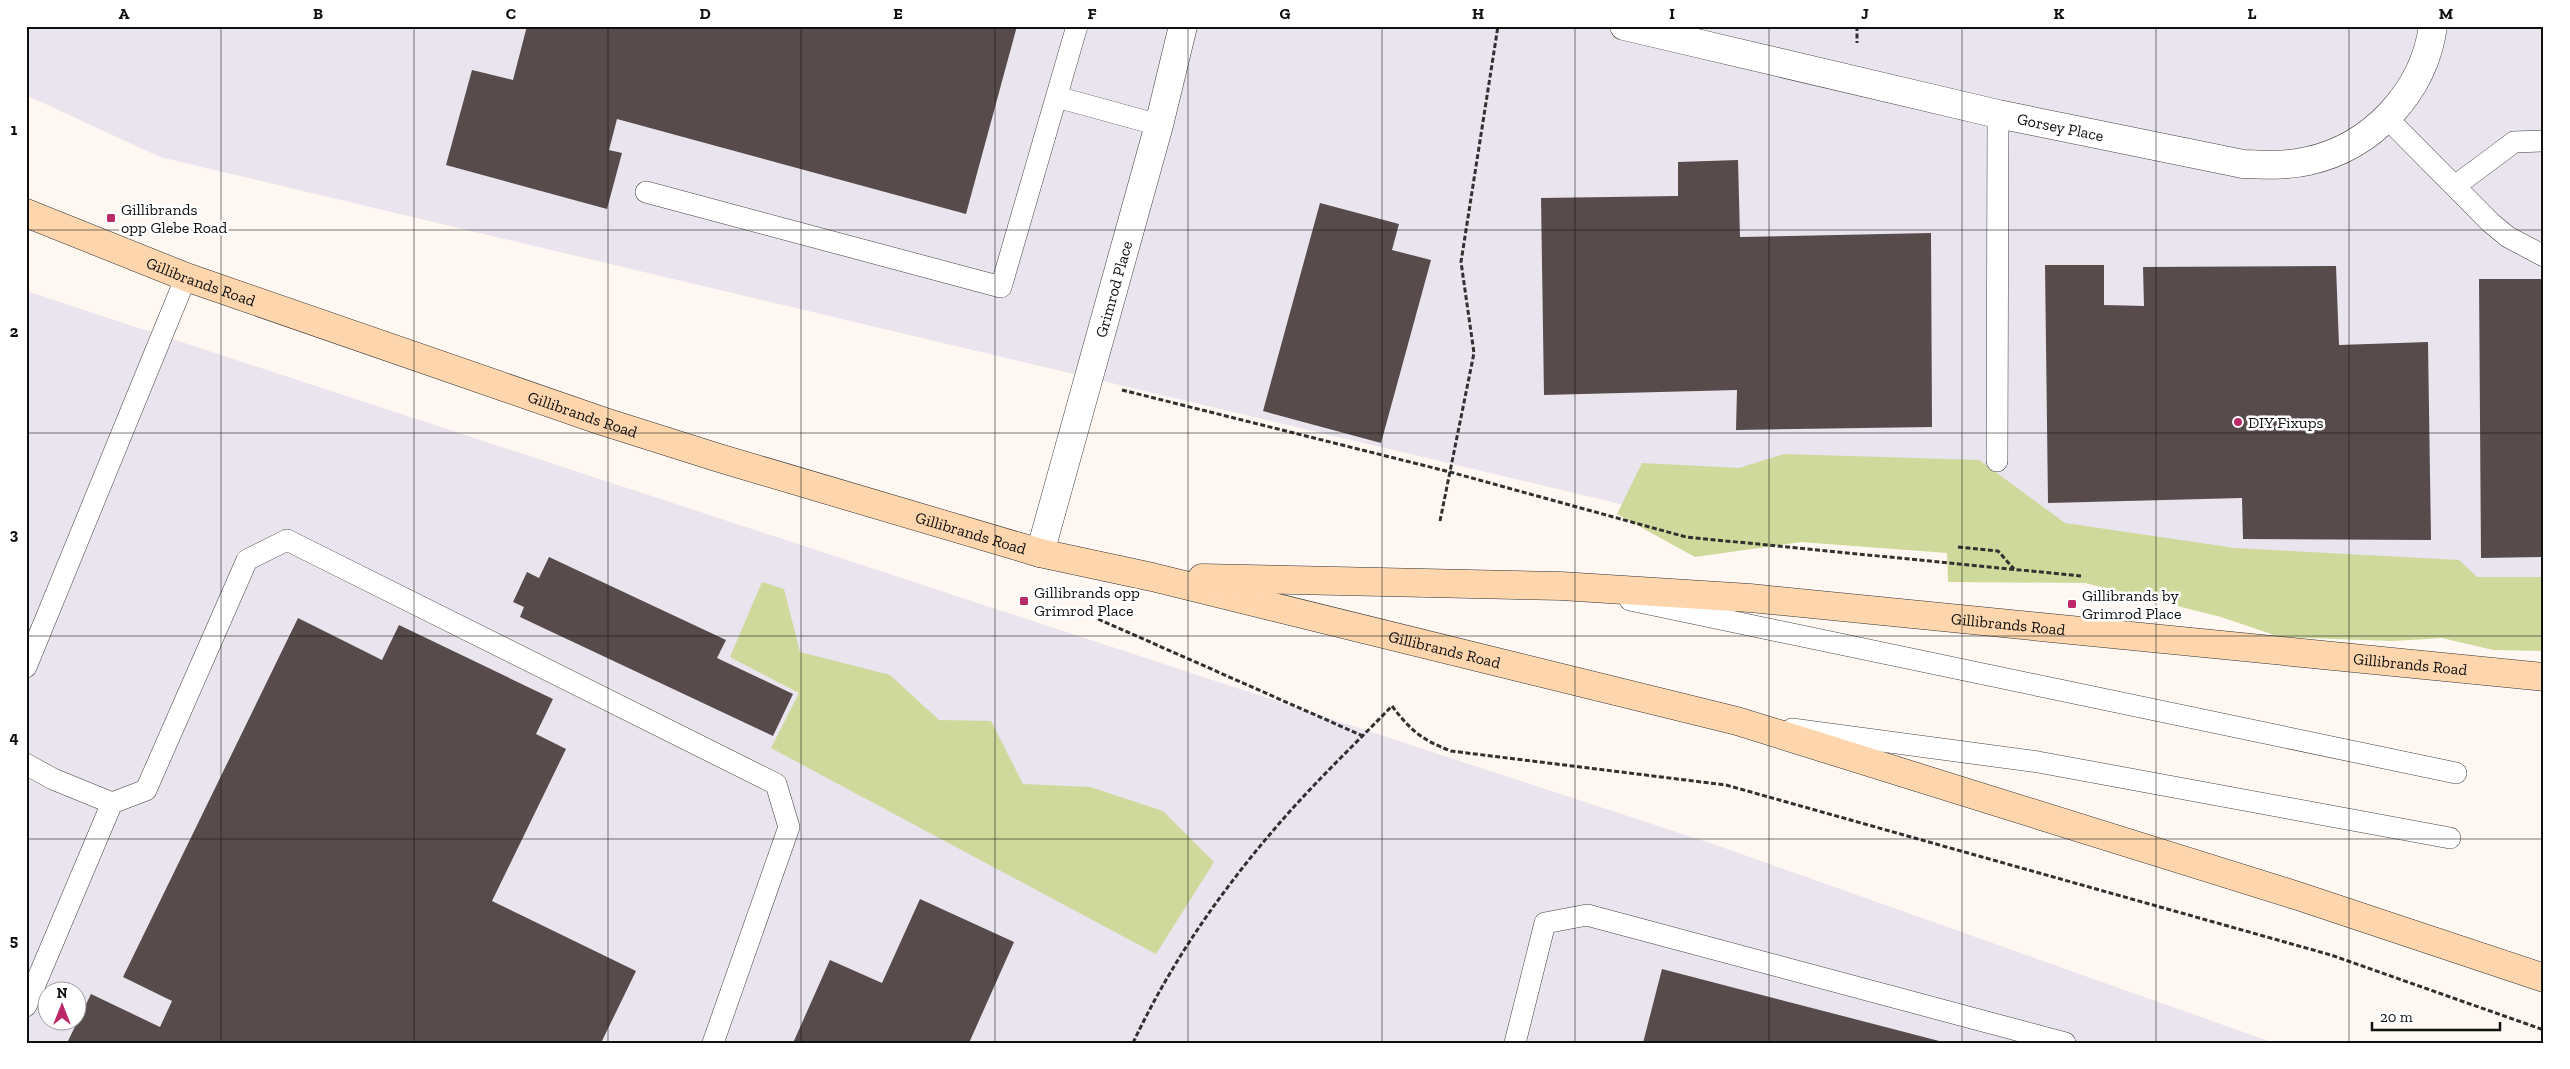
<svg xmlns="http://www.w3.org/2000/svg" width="2570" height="1069" viewBox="0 0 2570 1069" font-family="'Zilla Slab',serif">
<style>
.industrial{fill:#e9e4ed;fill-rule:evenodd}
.forest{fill:#cfd99b}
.building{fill:#574c4b}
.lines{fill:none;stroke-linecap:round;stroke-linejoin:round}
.lane-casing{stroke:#424242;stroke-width:22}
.street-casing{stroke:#424242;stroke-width:29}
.secondary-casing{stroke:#313131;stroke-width:29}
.path{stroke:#313131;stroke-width:3;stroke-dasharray:5 2.5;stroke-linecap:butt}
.lane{stroke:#fff;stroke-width:21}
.street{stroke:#fff;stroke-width:28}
.secondary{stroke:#fdd6ae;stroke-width:28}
.grid{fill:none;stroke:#0f0f0f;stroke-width:1;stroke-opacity:0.55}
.poi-dot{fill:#bc2968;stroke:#fff;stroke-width:2}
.labels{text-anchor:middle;stroke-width:5;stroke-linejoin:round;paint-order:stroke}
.street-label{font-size:16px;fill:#0f0f0f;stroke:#fff}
.poi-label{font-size:16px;fill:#0f0f0f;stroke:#fff;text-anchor:start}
.neatline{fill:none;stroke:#0f0f0f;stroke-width:2}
.grid-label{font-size:16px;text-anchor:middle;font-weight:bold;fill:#0f0f0f}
</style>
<rect width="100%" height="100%" fill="#fff7f1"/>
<path class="industrial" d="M26,26h2518v581l-856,-87 -1528,-363 -134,-62z
M26,291l1690,554 558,198h-2248zM48,992h30v30h-30z"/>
<path class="forest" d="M1784,454l195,6 86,63 170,25 224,12 18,17h67v74l-51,-1 -51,-12 -49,3 -113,-4 -59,-20 -136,-34 -137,-1 -1,-29 -146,-11 -106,15 -78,-43 25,-51 97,5z
M762,582l22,7 16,63 90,23 49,45 52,1 32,63 67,3 73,24 51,51 -58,92 -385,-206 28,-55 -69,-36z"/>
<path class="building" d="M527,26h490l-51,188 -349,-95 -8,31 13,3 -15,56 -161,-44 26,-95 41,10z
M1738,160l2,77 191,-4 1,194 -196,3 1,-40 -193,5 -3,-197 137,-2v-34z
M1320,203l79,21 -7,26 39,10 -50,183 -118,-32z
M2045,265h59v40l40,1 -1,-39 193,-1 3,79 89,-3 3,198 -188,-1 -1,-41 -194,5z
M2479,279h65v278l-63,1z
M549,557l177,83 -9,18 76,36 -20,42 -253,-119 4,-10 -11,-5 14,-30 12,6z
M298,618l84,42 17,-35 154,74 -17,35 30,15 -74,152 144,70 -35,72h-534l24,-49 69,33 12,-26 -49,-24z
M920,899l94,43 -45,101h-176l37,-83 52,23z
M1662,969l281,73v1h-300z"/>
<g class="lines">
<defs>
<path id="lane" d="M1057,97l102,28
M2387,118l104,105 17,14 36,19
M2455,186l59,-44 30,-1
M646,192l355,95 76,-261
M1997,461l1,-347
M1630,600l826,173
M26,667l160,-390
M1792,729l246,33 412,76
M26,764l27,15 59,24 34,-13 101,-230 40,-20 489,244 13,43 -76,216
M26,1006l86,-203
M1515,1043l30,-120 42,-8 478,128"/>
<g id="street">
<path id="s1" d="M1624,26l374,88 245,50c21,1 43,2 65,-3 64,-14 116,-69 125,-135"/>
<path id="s2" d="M1040,553l119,-428 24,-99"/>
</g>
<g id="secondary">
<path id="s3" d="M26,213l160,64 416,144 117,37 321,95 112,24 585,144 561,175 246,82"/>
<path id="s4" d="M1202,578l359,8 189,12 794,79"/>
</g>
</defs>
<use href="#lane" class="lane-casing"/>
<use href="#street" class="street-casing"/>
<use href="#secondary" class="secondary-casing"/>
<path class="path" d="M1857,26v17
M1122,390l328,82 236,65 395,39
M1440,521l34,-168 -13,-91 37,-236
M1958,547l40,4 16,18
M1098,619l265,117
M1133,1043c37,-79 87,-151 144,-217 36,-42 77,-81 115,-120 19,25 30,34 59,45l275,34 605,170 213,75"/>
<use href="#lane" class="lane"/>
<use href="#street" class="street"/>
<use href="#secondary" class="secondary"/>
</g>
<path class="grid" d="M221,26v1017M414,26v1017M608,26v1017M801,26v1017M995,26v1017M1188,26v1017M1382,26v1017M1575,26v1017M1769,26v1017M1962,26v1017M2156,26v1017M2349,26v1017M26,230h2518M26,433h2518M26,636h2518M26,839h2518"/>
<g class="poi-dot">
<rect x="106" y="213" width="10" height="10" rx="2.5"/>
<circle cx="2238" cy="422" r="5"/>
<rect x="1019" y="596" width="10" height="10" rx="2.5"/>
<rect x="2067" y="599" width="10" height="10" rx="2.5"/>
</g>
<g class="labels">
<g class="street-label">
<text dy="6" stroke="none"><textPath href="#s1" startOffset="448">Gorsey Place</textPath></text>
<text dy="6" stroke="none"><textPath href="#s3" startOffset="188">Gillibrands Road</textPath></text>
<text dy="6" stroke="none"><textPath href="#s2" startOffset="274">Grimrod Place</textPath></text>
<text dy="6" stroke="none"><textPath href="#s3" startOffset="592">Gillibrands Road</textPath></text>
<text dy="6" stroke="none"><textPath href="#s3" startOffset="998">Gillibrands Road</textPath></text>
<text dy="6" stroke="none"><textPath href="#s4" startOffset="808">Gillibrands Road</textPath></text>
<text dy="6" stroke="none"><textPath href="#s3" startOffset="1486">Gillibrands Road</textPath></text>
<text dy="6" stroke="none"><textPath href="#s4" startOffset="1212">Gillibrands Road</textPath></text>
</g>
<g class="poi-label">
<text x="121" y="215">Gillibrands<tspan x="121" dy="18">opp Glebe Road</tspan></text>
<text x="2248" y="428">DIY Fixups</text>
<text x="1034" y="598">Gillibrands opp<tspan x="1034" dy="18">Grimrod Place</tspan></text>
<text x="2082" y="601">Gillibrands by<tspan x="2082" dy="18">Grimrod Place</tspan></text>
</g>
</g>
<rect width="2570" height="1069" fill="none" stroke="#ffffff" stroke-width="55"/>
<g transform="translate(62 1006)"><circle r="24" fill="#ffffff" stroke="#9f9f9f"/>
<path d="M0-4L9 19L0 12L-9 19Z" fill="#bc2968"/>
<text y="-8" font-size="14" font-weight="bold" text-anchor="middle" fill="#0f0f0f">N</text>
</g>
<path d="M2372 1022v8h128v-8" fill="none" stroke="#0f0f0f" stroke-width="2.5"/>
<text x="2380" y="1022" font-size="15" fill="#0f0f0f" stroke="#ffffff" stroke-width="4" paint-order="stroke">20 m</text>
<rect x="28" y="28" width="2514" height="1014" class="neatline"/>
<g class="grid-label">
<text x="124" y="19">A</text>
<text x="318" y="19">B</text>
<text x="511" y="19">C</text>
<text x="705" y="19">D</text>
<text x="898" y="19">E</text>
<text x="1092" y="19">F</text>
<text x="1285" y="19">G</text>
<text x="1478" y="19">H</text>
<text x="1672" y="19">I</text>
<text x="1865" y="19">J</text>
<text x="2059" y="19">K</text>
<text x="2252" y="19">L</text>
<text x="2446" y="19">M</text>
<text x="14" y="135">1</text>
<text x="14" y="337">2</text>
<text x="14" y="540">3</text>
<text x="14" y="743">4</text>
<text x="14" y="946">5</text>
</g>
</svg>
